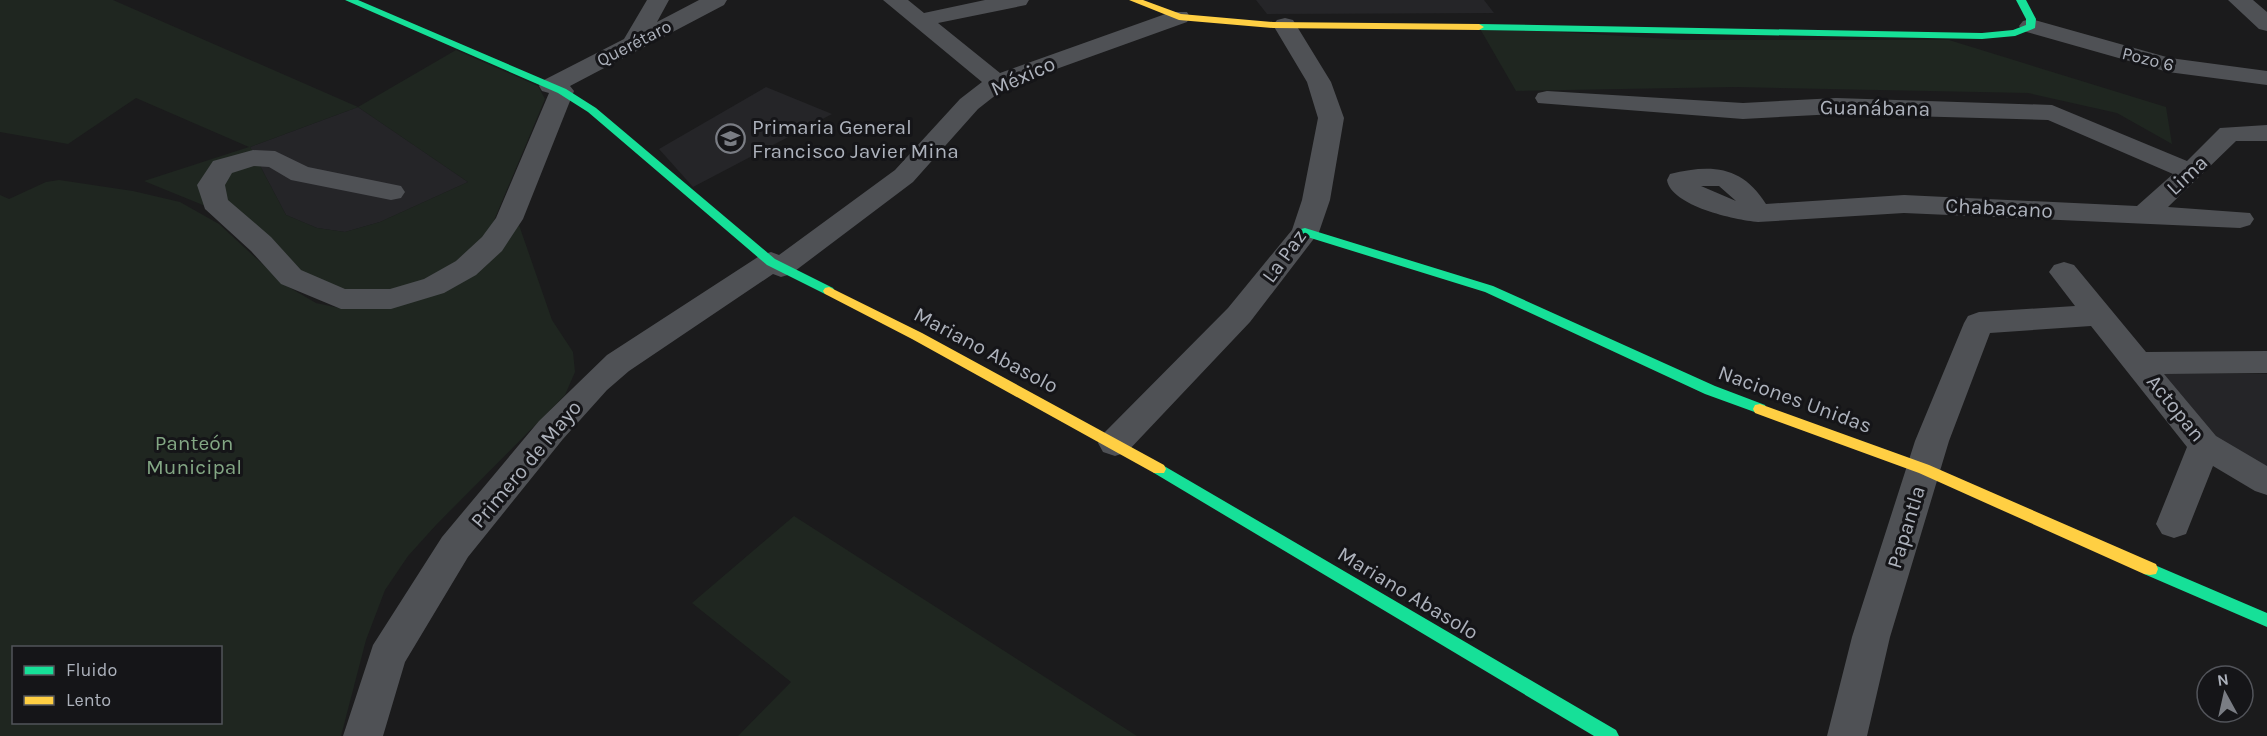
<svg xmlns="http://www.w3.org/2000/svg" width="2267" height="736" viewBox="0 0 2267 736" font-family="Karla,sans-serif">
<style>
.built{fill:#252528}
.green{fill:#1f2620;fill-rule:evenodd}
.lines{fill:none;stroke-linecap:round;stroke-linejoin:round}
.street{fill:#4f5155;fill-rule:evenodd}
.fast{fill:#16e098;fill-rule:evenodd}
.slow{fill:#ffcf43;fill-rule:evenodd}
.labels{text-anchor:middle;stroke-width:6;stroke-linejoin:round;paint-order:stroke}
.far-street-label{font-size:18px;fill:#adb2bc;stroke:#151518}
.street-label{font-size:21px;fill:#adb2bc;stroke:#151518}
.poi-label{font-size:21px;fill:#adb2bc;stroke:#151518;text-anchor:start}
.park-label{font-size:21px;fill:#83a784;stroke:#151518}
</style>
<rect width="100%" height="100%" fill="#1b1b1c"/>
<path class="built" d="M1256,0h228l10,13 -227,1z
M766,87l66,27 -139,73 -34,-38z
M358,107l110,75 -88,40 -35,10 -28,-4 -31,-13 -36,-68z
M2160,374h107v100l-59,-40z"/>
<path class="green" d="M0,0h113l245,107 98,-57 82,36 7,13 -55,131 -34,33 -29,20 -38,11 -75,-8 -94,-74 -76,-31 105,-34 -113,-49 -68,46 -68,-12zM358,107l110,75 -88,40 -35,10 -28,-4 -31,-13 -36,-68z
M1479,27l206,13h264l217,67 6,37 -55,-31 -89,-20 -293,-6 -219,4z
M59,180l74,11 47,11 39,22 66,61 31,18 28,6 27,-2 109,-39 39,-43 33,95 21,32 2,20 -10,23 -129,130 -28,31 -23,34 -19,50 -25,96h-341v-541l9,4 37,-17zM14,648h206v74h-206z
M794,516l343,220h-399l53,-54 -99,-79z"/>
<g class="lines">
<path class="street" d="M647,0h22l-12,22 42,-22h28l-3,5 -154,81 4,5 -51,128 -21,32 -26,24 -32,18 -53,16h-50l-60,-25 -30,-33 -46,-42 -8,-24 16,-24 40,-11 22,1 33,16 93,19 4,6 -4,6 -10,2 -100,-20 -22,-13 -15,-1 -22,7 -7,12 3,15 43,37 30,33 44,19h45l34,-10 32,-18 26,-24 14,-19 53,-125 -7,-2 -3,-5 3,-5 82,-42z
M883,0h25l16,13 61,-13h44l-3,5 -88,18 62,50 171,-61h16l3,5 -3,5 -181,65 -28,22 -65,73 -122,92 -10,3 -8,-3 -144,97 -22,19 -44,49 -95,118 -63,105 -22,74h-40l30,-91 69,-108 97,-116 68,-66 154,-100 10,-3 8,3 116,-85 65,-71 22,-17z
M2228,0h25l14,12v19l-8,-2z
M1285,18l8,2 38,62 13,36 -14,82 -11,32 -69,90 -123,130 -12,4 -12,-4 -5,-9 5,-9 125,-126 64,-78 10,-30 16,-82 -11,-36 -34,-57 4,-5z
M2031,19l139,39 97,13v14l-99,-13 -145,-41 -4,-5 4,-5z
M1547,91l196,12 93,-5 216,7 135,56 33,-33 47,-3v16h-31l-68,66 82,6 4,6 -4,6 -10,3 -336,-15 -146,9c-23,-2 -87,-16 -91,-42l3,-6c42,-10 72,-8 96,30l138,-9 233,11 36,-32 -125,-54 -212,-6 -93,5 -205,-16 -3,-5 3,-5zM1701,186h18l17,15z
M2064,262l10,3 72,87 121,-1v22l-103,1 52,62 51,30v29l-12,-4 -42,-25 -27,68 -12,4 -12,-4 -6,-10 31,-77 -96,-121 -101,7 -41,108 -59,196 -23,99h-40l25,-99 63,-196 49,-118 4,-7 11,-4 96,-6 -26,-34 5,-7z"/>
<path class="fast" d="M345,0h13l208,89 30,19 179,151 58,29 2,3 -2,3h-8l-58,-29 -179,-153 -30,-19z
M2016,0h10l10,19 -1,9 -20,8 -33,3 -503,-9 -5,-3 5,-3 503,9 31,-3 13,-5v-6z
M1305,228l188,58 222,100 50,19 2,4 -2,4 -5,1 -55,-20 -220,-102 -184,-57 -2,-3 2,-3z
M1159,463l457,267 3,6h-25l-440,-263 -2,-4 2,-4z
M2150,563l117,50v14l-123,-53 -2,-5 2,-5z"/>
<path class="slow" d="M1129,0h14l38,14 92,8 206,2 5,3 -5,3 -206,-2 -94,-8z
M829,287l93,46 242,132 2,4 -2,4h-10l-242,-134 -87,-45 -2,-3 2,-3z
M1760,404l169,61 227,99 2,5 -2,5 -6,1 -6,-1 -225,-101 -164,-60 -2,-4 2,-4z"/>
</g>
<defs>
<symbol id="school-ring" viewBox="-11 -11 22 22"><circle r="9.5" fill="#151518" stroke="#7a7d84" stroke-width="1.5"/><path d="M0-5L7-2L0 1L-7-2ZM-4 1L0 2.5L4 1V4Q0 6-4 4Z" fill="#7a7d84"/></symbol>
</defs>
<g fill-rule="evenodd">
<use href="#school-ring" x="714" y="122" width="33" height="33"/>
</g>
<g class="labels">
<g class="far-street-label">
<text transform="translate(634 43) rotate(-27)" y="6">Querétaro</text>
<text transform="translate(2148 59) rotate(14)" y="6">Pozo 6</text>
</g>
<g class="street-label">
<text transform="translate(1023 76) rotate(-24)" y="7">México</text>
<text transform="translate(1875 108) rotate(1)" y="7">Guanábana</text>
<text transform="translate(2187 175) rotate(-43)" y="7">Lima</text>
<text transform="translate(1999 208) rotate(3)" y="7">Chabacano</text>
<text transform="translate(1284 256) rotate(-54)" y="7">La Paz</text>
<text transform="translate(986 350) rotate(28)" y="7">Mariano Abasolo</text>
<text transform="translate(1795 399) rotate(20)" y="7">Naciones Unidas</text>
<text transform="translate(2176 408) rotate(51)" y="7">Actopan</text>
<text transform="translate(526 464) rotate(-50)" y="7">Primero de Mayo</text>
<text transform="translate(1906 527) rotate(-73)" y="7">Papantla</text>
<text transform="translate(1408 593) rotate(31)" y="7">Mariano Abasolo</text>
</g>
<g class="poi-label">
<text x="752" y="134">Primaria General<tspan x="752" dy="24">Francisco Javier Mina</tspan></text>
</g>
<g class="park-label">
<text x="194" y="450">Panteón<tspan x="194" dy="24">Municipal</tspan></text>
</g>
</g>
<rect x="12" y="646" width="210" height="78" fill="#151518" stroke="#52545a" stroke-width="1.5"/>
<rect x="24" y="666" width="30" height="9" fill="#16e098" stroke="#52545a" stroke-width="1.5"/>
<text x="66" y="676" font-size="18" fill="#adb2bc">Fluido</text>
<rect x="24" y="696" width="30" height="9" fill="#ffcf43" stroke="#52545a" stroke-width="1.5"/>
<text x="66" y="706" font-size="18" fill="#adb2bc">Lento</text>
<g transform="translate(2225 694) rotate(352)"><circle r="28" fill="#151518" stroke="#52545a" stroke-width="1.5"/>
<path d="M0-4.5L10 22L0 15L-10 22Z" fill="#7a7d84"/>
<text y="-9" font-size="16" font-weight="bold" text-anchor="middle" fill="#adb2bc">N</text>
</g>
</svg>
